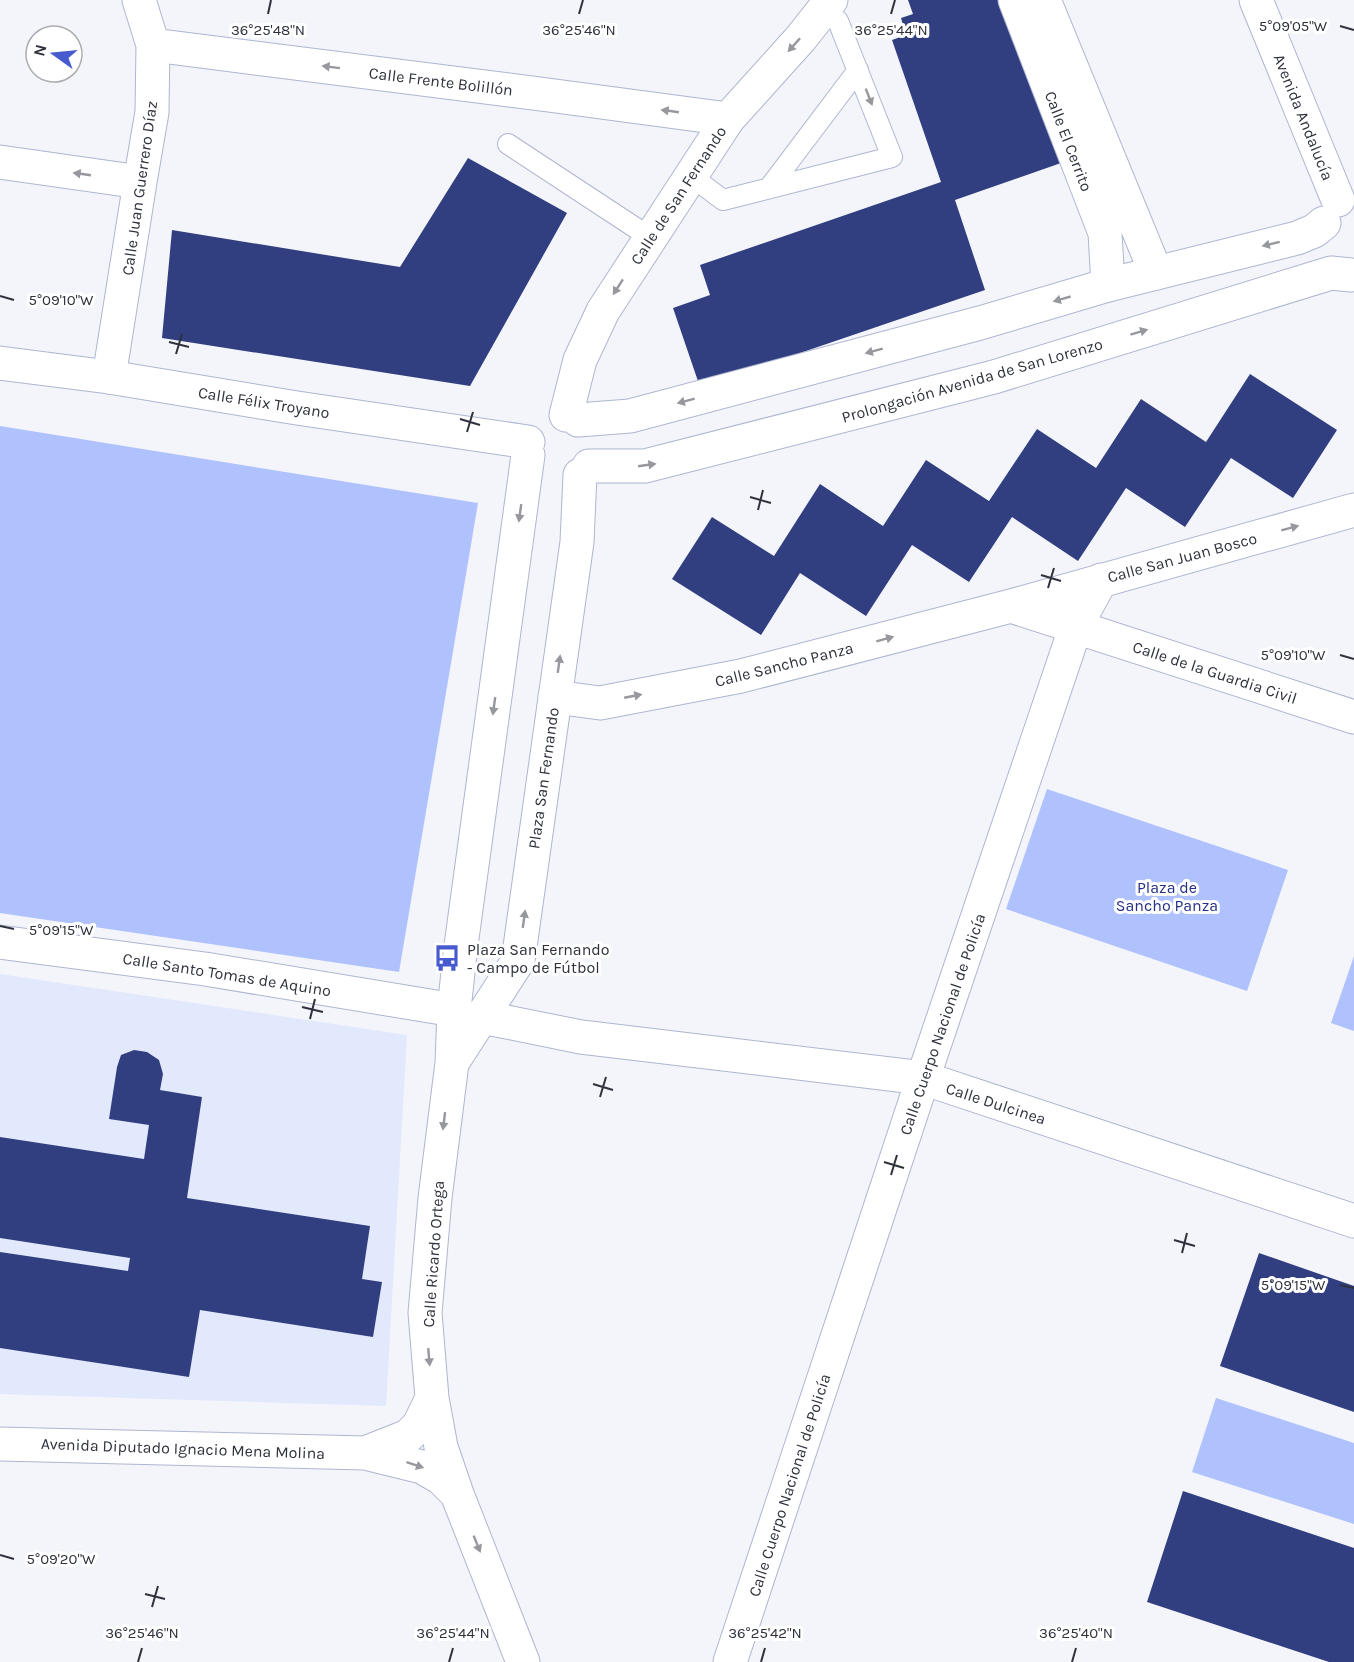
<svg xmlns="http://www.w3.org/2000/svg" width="1354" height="1662" viewBox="0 0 1354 1662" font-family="Karla,sans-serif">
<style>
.built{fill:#e2e9fd}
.green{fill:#afc2fe}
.building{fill:#313f80}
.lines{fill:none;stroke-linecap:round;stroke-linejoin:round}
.lane-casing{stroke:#aeb6d0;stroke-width:22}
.street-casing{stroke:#aeb6d0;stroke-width:35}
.secondary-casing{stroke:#aeb6d0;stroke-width:35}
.lane{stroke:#fff;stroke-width:20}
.street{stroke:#fff;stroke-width:33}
.secondary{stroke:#fff;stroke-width:33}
.oneway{fill:#97989e}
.ticks{fill:none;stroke:#2f323c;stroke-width:2}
.labels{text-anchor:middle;stroke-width:6;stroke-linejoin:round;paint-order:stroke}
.street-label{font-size:16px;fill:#2f323c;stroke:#fff}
.park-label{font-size:16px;fill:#243084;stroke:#fff}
.poi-label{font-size:16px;fill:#2f323c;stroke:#fff;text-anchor:start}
.ticks-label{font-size:15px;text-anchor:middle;fill:#2f323c;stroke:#fff;stroke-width:6;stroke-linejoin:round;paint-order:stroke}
</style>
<rect width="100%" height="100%" fill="#f3f5fb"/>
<path class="built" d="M0,974l407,61 -21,371 -386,-12z"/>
<path class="green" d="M0,426l478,77 -79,469 -399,-59z
M1047,789l241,81 -41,121 -241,-82z
M1354,956v75l-23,-8z
M1216,1398l138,45v81l-162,-52z"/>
<path class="building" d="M908,0h98l55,163 -106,37 30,90 -285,97 -27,-79 37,-13 -10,-30 241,-83 -49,-142 14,-5 -5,-17 12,-4z
M468,158l99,55 -97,173 -308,-48 10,-108 228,37z
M1250,374l87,56 -44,68 -62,-40 -46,69 -59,-39 -48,73 -66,-44 -43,65 -57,-37 -46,71 -66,-43 -39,62 -89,-56 40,-62 62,39 46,-72 63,42 43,-66 63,41 48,-72 59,39 45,-69 65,43z
M134,1050l13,2 12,8 4,14 -3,16 42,7 -15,101 183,28 -8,53 20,3 -9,55 -173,-27 -11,67 -189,-29v-96l128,19 2,-13 -130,-20v-101l144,22 5,-34 -40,-6 8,-52 4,-12z
M1259,1253l95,33v126l-134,-46z
M1183,1491l171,57v114h-25l-182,-60z"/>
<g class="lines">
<defs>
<path id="lane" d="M508,144l143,94
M691,176l32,24 169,-43 -54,-136 -15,-12
M769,188l89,-118"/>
<path id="street" d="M1015,0l90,233 3,52
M1044,0l112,273
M153,45l395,50 180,24
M0,162l140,20
M109,377l31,-195 12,-70 1,-67 -14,-45
M1011,606l343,111
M555,697l45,6 141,-27 270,-70 343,-96
M0,942l205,27 249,41
M482,1017l99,20 342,41 431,143
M730,1662l193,-584 153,-452 25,-46"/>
<path id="secondary" d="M1256,0l82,200
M0,363l109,14 188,31 231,34
M566,415l14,-55 23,-49 125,-192 73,-81 30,-38
M578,420l52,-4 350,-93 128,-38 189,-47 17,-7 10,-8
M589,466h56l349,-89 337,-104 20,2
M452,1063l66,-102 59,-419 3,-67
M0,1444l365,9 57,14 19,11 16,16
M365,1453l43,-17 11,-11 13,-27
M523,1662l-66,-168 -16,-47 -9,-49 -7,-85 10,-115 17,-135 2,-53 6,-57 68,-498"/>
</defs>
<use href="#lane" class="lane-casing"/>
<use href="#street" class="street-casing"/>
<use href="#secondary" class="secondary-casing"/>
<use href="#lane" class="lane"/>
<use href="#street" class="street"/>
<use href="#secondary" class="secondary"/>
</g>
<defs><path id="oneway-solid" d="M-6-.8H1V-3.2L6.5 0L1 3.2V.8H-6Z" transform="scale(1.5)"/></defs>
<g class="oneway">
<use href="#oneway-solid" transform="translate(794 45) rotate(132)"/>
<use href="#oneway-solid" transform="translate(331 67) rotate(-173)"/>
<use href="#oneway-solid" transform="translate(869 97) rotate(69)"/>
<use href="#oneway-solid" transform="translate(670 111) rotate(-172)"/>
<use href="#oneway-solid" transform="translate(82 174) rotate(-172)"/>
<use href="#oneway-solid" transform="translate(1271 244) rotate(166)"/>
<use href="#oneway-solid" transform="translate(618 287) rotate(123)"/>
<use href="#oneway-solid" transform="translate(1062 299) rotate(164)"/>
<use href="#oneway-solid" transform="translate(1139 332) rotate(-17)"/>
<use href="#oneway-solid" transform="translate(874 351) rotate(165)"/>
<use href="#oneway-solid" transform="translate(686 401) rotate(165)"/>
<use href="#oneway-solid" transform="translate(647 465) rotate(-8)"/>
<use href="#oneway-solid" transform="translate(520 513) rotate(98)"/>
<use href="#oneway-solid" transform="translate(1290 528) rotate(-15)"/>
<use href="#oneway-solid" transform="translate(885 639) rotate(-15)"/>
<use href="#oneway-solid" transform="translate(559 664) rotate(-82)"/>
<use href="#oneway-solid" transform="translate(633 696) rotate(-11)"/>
<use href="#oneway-solid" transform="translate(494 706) rotate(98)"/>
<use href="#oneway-solid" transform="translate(524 919) rotate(-82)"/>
<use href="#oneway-solid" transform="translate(444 1121) rotate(97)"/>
<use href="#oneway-solid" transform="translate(429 1357) rotate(85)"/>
<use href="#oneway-solid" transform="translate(415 1465) rotate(18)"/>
<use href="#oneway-solid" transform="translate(477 1544) rotate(68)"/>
</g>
<path class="ticks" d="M268,14l3,-14M579,14l4,-14M891,14l4,-14M1340,26l14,4M0,296l14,4M169,342l20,5M176,354l6,-20M460,419l20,6M467,432l6,-20M750,497l21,6M758,510l5,-20M1041,575l20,6M1048,588l6,-20M1340,655l14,4M0,926l14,3M302,1007l21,5M310,1019l5,-20M593,1084l20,6M600,1097l6,-20M884,1162l20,6M891,1175l6,-20M1174,1240l21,6M1182,1253l5,-20M1340,1285l14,3M0,1555l14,4M145,1594l20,5M152,1607l6,-21M138,1662l4,-14M449,1662l4,-14M761,1662l4,-14M1072,1662l4,-14"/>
<defs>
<symbol id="bus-bare" viewBox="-9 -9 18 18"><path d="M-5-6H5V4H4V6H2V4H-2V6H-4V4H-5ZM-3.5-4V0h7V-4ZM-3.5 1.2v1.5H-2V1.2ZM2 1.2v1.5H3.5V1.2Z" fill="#475bcf" stroke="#fff" stroke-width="2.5" paint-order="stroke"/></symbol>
</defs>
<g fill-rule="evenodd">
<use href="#bus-bare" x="428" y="939" width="38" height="38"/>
</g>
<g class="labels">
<g class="street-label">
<text transform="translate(441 81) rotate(7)" y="6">Calle Frente Bolillón</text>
<text transform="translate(1304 117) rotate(68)" y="6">Avenida Andalucía</text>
<text transform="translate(1069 141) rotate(69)" y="6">Calle El Cerrito</text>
<text transform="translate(139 188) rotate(-82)" y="6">Calle Juan Guerrero Díaz</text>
<text transform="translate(678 195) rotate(-57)" y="6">Calle de San Fernando</text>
<text transform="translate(972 380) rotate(-16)" y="6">Prolongación Avenida de San Lorenzo</text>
<text transform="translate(264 402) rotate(9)" y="6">Calle Félix Troyano</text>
<text transform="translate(1182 557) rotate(-15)" y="6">Calle San Juan Bosco</text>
<text transform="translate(784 664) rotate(-14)" y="6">Calle Sancho Panza</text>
<text transform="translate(1215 672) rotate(18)" y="6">Calle de la Guardia Civil</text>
<text transform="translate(543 778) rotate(-82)" y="6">Plaza San Fernando</text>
<text transform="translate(227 974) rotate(9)" y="6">Calle Santo Tomas de Aquino</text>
<text transform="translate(942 1024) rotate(-71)" y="6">Calle Cuerpo Nacional de Policía</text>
<text transform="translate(996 1103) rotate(18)" y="6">Calle Dulcinea</text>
<text transform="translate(433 1254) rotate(-86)" y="6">Calle Ricardo Ortega</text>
<text transform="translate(183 1448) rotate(2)" y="6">Avenida Diputado Ignacio Mena Molina</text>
<text transform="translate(789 1485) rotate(-72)" y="6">Calle Cuerpo Nacional de Policía</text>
</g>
<g class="park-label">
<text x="1167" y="893">Plaza de<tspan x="1167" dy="18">Sancho Panza</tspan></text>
</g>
<g class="poi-label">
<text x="467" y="955">Plaza San Fernando<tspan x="467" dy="18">- Campo de Fútbol</tspan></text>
</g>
</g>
<g class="ticks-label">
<text x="1293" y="31">5°09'05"W</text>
<text x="579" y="35">36°25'46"N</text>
<text x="268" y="35">36°25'48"N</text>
<text x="891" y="35">36°25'44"N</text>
<text x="61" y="305">5°09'10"W</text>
<text x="1293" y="660">5°09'10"W</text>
<text x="61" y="935">5°09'15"W</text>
<text x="1293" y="1290">5°09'15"W</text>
<text x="61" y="1564">5°09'20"W</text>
<text x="142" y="1638">36°25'46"N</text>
<text x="453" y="1638">36°25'44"N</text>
<text x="765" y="1638">36°25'42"N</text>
<text x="1076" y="1638">36°25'40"N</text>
</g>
<g transform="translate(54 54) rotate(285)"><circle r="28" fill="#ffffff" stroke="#acadb1" stroke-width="1.5"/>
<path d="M0-4.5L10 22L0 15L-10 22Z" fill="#475bcf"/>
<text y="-9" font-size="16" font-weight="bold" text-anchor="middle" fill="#2f323c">N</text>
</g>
</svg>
